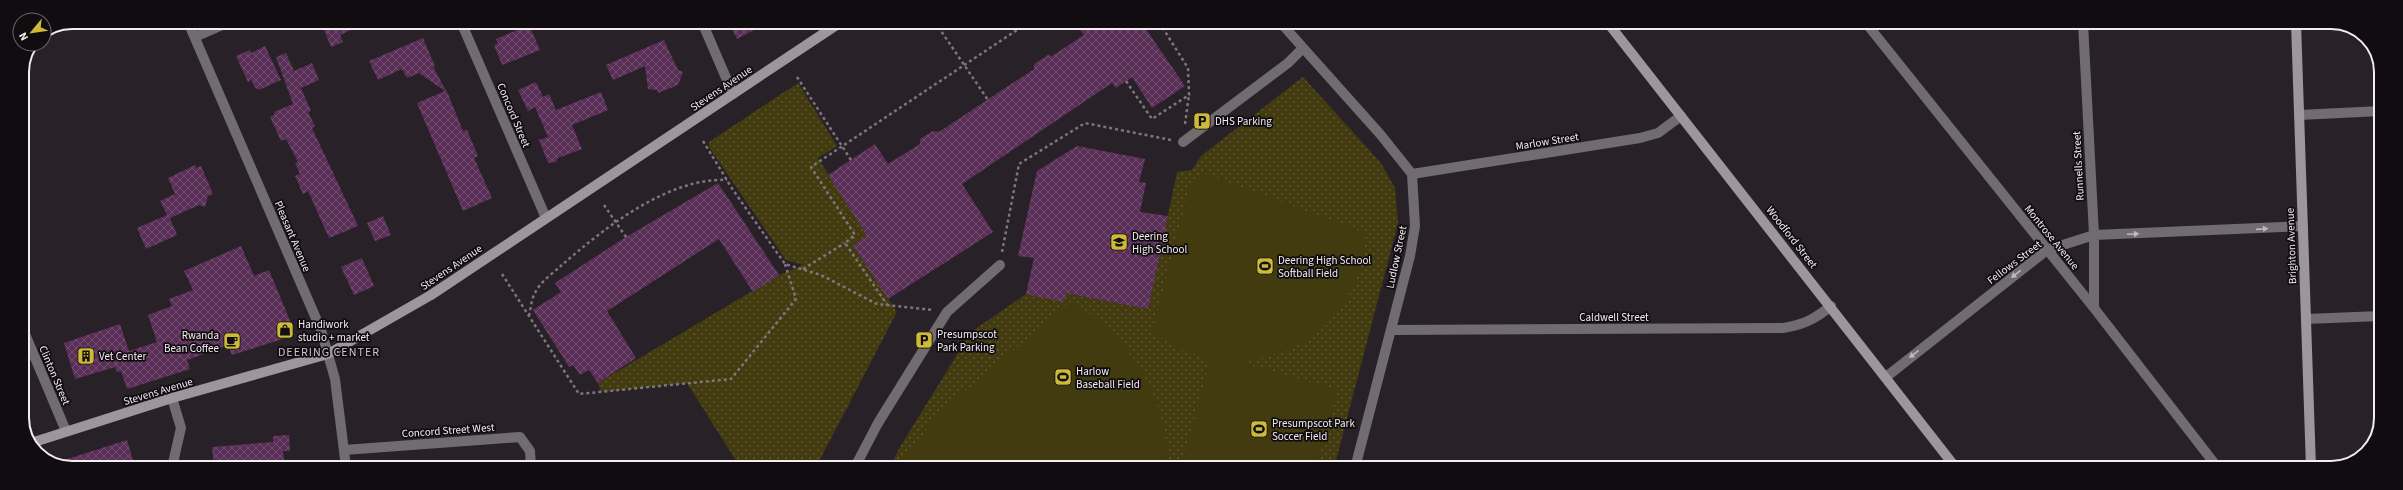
<svg xmlns="http://www.w3.org/2000/svg" width="2403" height="490" viewBox="0 0 2403 490" font-family="'Source Sans 3',sans-serif">
<style>
.park{fill:url(#park-dots)}
.pitch{fill:#423b0f}
.building{fill:url(#building-cross-hatch)}
.lines{fill:none;stroke-linecap:round;stroke-linejoin:round}
.path{stroke:#7d767c;stroke-width:2.5;stroke-dasharray:3 3;stroke-linecap:butt}
.lane{stroke:#716c70;stroke-width:10}
.street{stroke:#716c70;stroke-width:10}
.secondary{stroke:#9d969c;stroke-width:10}
.oneway{fill:#bfb9be}
.labels{text-anchor:middle;stroke-width:3.5;stroke-linejoin:round;paint-order:stroke}
.street-label{font-size:11px;fill:#f3edf2;stroke:#100c0f}
.poi-label{font-size:11px;fill:#f3edf2;stroke:#100c0f;text-anchor:start}
.neighbourhood-label{font-size:12px;letter-spacing:1px;fill:#cec3cd;stroke:#100c0f}
.rim{fill:none;stroke:#f3edf2;stroke-width:2}
</style>
<defs>
<pattern id="park-dots" width="8" height="8" patternUnits="userSpaceOnUse"><rect width="8" height="8" fill="#423b0f"/><path d="M2 2h.1M6 6h.1" fill="none" stroke="#5e5832" stroke-width="1.8" stroke-linecap="round"/></pattern>
<pattern id="building-cross-hatch" width="8" height="8" patternUnits="userSpaceOnUse"><rect width="8" height="8" fill="#5a2f57"/><path d="M0 0l8 8M0 8l8-8" fill="none" stroke="#724d70"/></pattern>
</defs>
<rect width="100%" height="100%" fill="#292128"/>
<path class="park" d="M1303,77l78,86 14,25 3,35 -64,245 -444,-1 10,-20 71,-115 55,-38 40,-1 82,16 29,-137 15,-2 9,-14z
M798,83l39,63 -19,12 49,78 -14,9 44,67 -81,155h-76l-53,-84 -86,9 -3,-9 181,-108 24,-10 -17,-5 -77,-113v-5z"/>
<path class="pitch" d="M1204,173l162,60c-6,77 -51,119 -126,129l98,28 -22,78h-135l29,-108 -33,-12 -25,-16 37,-142 3,-10z
M1072,301c57,38 98,95 95,167l-269,-1 41,-54z"/>
<path class="building" d="M321,22h47l-28,13 3,7 -12,5z
M728,22h41l-32,17z
M1075,22h66l44,64 -33,22 -20,-31 -16,11 -4,-5 -150,101 31,48 -105,67 -35,-54 14,-9 -39,-61 47,-31 13,20 32,-20v-5l13,-8 6,1 95,-63v-5l14,-9 4,1 32,-21z
M529,25l11,25 -38,15 -8,-20 4,-2 -2,-4z
M423,38l12,28 -2,1 15,27 15,37 4,-1 11,26 -4,2 18,40 -29,13 -46,-108 28,-12 -26,-18 -12,5 -5,-9 -24,11 -9,-19z
M664,40l14,30 5,2 -5,13 -20,8 -1,-3 -9,-1 -3,-23 -32,14 -7,-15z
M265,46l16,34 -22,10 -1,-2 -2,1 -5,-9 -3,2 -12,-26 14,-6 1,3z
M286,53l8,18 18,-8 7,17 -18,8 10,23 -3,1 7,14 -3,2 46,98 -29,12 -21,-47 -5,3 -8,-18 5,-2 -5,-11 3,-1 -12,-23 -5,2 -11,-24 5,-3 -1,-2 19,-8 -17,-47z
M536,82l7,15 6,-3 7,16 45,-18 7,18 -36,15 10,24 -24,9 -2,4 -8,1 -9,-23 9,-3 -13,-30 -7,4 -10,-21z
M1077,146l68,13 -6,23 7,1 -6,29 28,4 -20,93 -82,-16 -2,9 -38,-8 8,-36 -16,-2 19,-85z
M195,165l1,3 5,-2 12,28 -5,2 -3,11 -6,-2 -29,13 7,17 -31,14 -9,-21 30,-13 -7,-14 15,-7 -7,-16z
M718,183l61,92 -26,17 -34,-53 -112,72 29,47 -38,25 -9,-13 -9,5 -7,-10 -4,2 -36,-57 28,-18 -6,-9 71,-46z
M383,216l8,19 -16,6 -8,-18z
M241,246l13,30 15,-6 24,58 -4,9 -57,18 -4,-10 -41,15 3,9 -63,20 -6,-18 -4,1 -2,-5 -40,12 -11,-36 56,-19 9,27 28,-9 -9,-27 24,-9 -3,-7 24,-9 -9,-19z
M362,258l12,28 -20,9 -13,-28z
M289,435l1,16h-7l2,16h-71l-2,-20 61,-5v-6z
M127,440l8,27h-72l-8,-4z"/>
<g class="lines">
<path class="path" d="M935,22l53,78
M797,77l54,83
M1126,81l26,38 37,-24 -1,-27 -29,-46
M1185,124l4,-29
M703,141l30,49 52,74 36,11 56,29 56,6
M604,205l22,32
M1002,252l17,-88 66,-41 86,17
M803,269l42,-26
M502,274l77,120 152,-15 65,-80 -11,-35
M888,306l-43,-63 10,-8 -44,-68 218,-145
M529,316c2,-8 2,-16 6,-23 5,-11 18,-20 27,-28 42,-37 107,-88 165,-85"/>
<path class="lane" d="M1183,142l105,-79 14,-14
M855,467l23,-44 69,-111 53,-47"/>
<path class="street" d="M188,22l133,308 14,49 11,88
M461,22l85,196
M702,22l31,72
M1280,22l100,112 32,40 3,52 -5,30 -55,212
M1866,23l228,285 124,160
M2083,23l11,212v73
M195,37l34,-15
M2299,115l82,-4
M1412,174l228,-36 18,-5 23,-17
M2306,319l74,-3
M22,327l44,104
M1391,330l392,-2c20,-3 32,-9 48,-22
M1886,377l161,-127 47,-15 209,-9
M344,450l176,-13 10,14 1,16
M172,467l9,-39 -9,-30"/>
<path class="secondary" d="M1608,23l348,445
M2296,23l15,445
M31,443l141,-45 156,-44 103,-59 410,-273"/>
</g>
<defs><path id="oneway-solid" d="M-6-.8H1V-3.2L6.5 0L1 3.2V.8H-6Z"/></defs>
<g class="oneway">
<use href="#oneway-solid" transform="translate(2262 229) rotate(-4)"/>
<use href="#oneway-solid" transform="translate(2133 234) rotate(-2)"/>
<use href="#oneway-solid" transform="translate(2016 274) rotate(142)"/>
<use href="#oneway-solid" transform="translate(1914 354) rotate(142)"/>
</g>
<defs>
<symbol id="parking-square" viewBox="-11 -11 22 22"><rect x="-9" y="-9" width="18" height="18" rx="4" fill="#ceb938" stroke="#100c0f"/><path d="M-3.5-5.5H1a3.5 3.5 0 0 1 0 7H-1V5.5H-3.5ZM-1-3.4V-.6H.8a1.4 1.4 0 0 0 0-2.8Z" fill="#111"/></symbol>
<symbol id="school-square" viewBox="-11 -11 22 22"><rect x="-9" y="-9" width="18" height="18" rx="4" fill="#ceb938" stroke="#100c0f"/><path d="M0-5L7-2L0 1L-7-2ZM-4 1L0 2.5L4 1V4Q0 6-4 4Z" fill="#111"/></symbol>
<symbol id="stadium-square" viewBox="-11 -11 22 22"><rect x="-9" y="-9" width="18" height="18" rx="4" fill="#ceb938" stroke="#100c0f"/><path d="M0-5a6.5 5 0 1 0 0 10a6.5 5 0 1 0 0-10ZM-3.5-1.8h7v3.6h-7Z" fill="#111"/></symbol>
<symbol id="shop-square" viewBox="-11 -11 22 22"><rect x="-9" y="-9" width="18" height="18" rx="4" fill="#ceb938" stroke="#100c0f"/><path d="M-5-2.5h2.3a2.7 3.5 0 0 1 5.4 0H5L5.5 6h-11ZM-1.5-2.5h3a1.5 2.3 0 0 0-3 0Z" fill="#111"/></symbol>
<symbol id="cafe-square" viewBox="-11 -11 22 22"><rect x="-9" y="-9" width="18" height="18" rx="4" fill="#ceb938" stroke="#100c0f"/><path d="M-5.5-4.5H6V0H3Q3 3.5 0 3.5H-2.5Q-5.5 3.5-5.5 0ZM3-3.2v2h1.7v-2ZM-6 4.5H4V6H-6Z" fill="#111"/></symbol>
<symbol id="building-square" viewBox="-11 -11 22 22"><rect x="-9" y="-9" width="18" height="18" rx="4" fill="#ceb938" stroke="#100c0f"/><path d="M-4-6H4V6H1V3H-1V6H-4ZM-2.5-4.3h1.7v1.8h-1.7ZM.8-4.3h1.7v1.8H.8ZM-2.5-1h1.7V.8h-1.7ZM.8-1h1.7V.8H.8Z" fill="#111"/></symbol>
</defs>
<g fill-rule="evenodd">
<use href="#parking-square" x="1192" y="111" width="20" height="20"/>
<use href="#school-square" x="1109" y="232" width="20" height="20"/>
<use href="#stadium-square" x="1255" y="256" width="20" height="20"/>
<use href="#shop-square" x="275" y="320" width="20" height="20"/>
<use href="#parking-square" x="914" y="330" width="20" height="20"/>
<use href="#cafe-square" x="222" y="331" width="20" height="20"/>
<use href="#building-square" x="76" y="346" width="20" height="20"/>
<use href="#stadium-square" x="1053" y="367" width="20" height="20"/>
<use href="#stadium-square" x="1249" y="419" width="20" height="20"/>
</g>
<g class="labels">
<g class="street-label">
<text transform="translate(721 88) rotate(-34)" y="4">Stevens Avenue</text>
<text transform="translate(514 115) rotate(67)" y="4">Concord Street</text>
<text transform="translate(1547 141) rotate(-9)" y="4">Marlow Street</text>
<text transform="translate(2078 166) rotate(-93)" y="4">Runnells Street</text>
<text transform="translate(293 236) rotate(67)" y="4">Pleasant Avenue</text>
<text transform="translate(1792 237) rotate(52)" y="4">Woodford Street</text>
<text transform="translate(2052 237) rotate(51)" y="4">Montrose Avenue</text>
<text transform="translate(2291 246) rotate(-92)" y="4">Brighton Avenue</text>
<text transform="translate(1396 257) rotate(-78)" y="4">Ludlow Street</text>
<text transform="translate(2014 262) rotate(-37)" y="4">Fellows Street</text>
<text transform="translate(451 267) rotate(-34)" y="4">Stevens Avenue</text>
<text x="1614" y="321">Caldwell Street</text>
<text transform="translate(55 375) rotate(67)" y="4">Clinton Street</text>
<text transform="translate(158 391) rotate(-17)" y="4">Stevens Avenue</text>
<text transform="translate(448 430) rotate(-4)" y="4">Concord Street West</text>
</g>
<g class="poi-label">
<text x="1215" y="125">DHS Parking</text>
<text x="1132" y="240">Deering<tspan x="1132" dy="13">High School</tspan></text>
<text x="1278" y="264">Deering High School<tspan x="1278" dy="13">Softball Field</tspan></text>
<text x="298" y="328">Handiwork<tspan x="298" dy="13">studio + market</tspan></text>
<text x="937" y="338">Presumpscot<tspan x="937" dy="13">Park Parking</tspan></text>
<text x="219" y="339" text-anchor="end">Rwanda<tspan x="219" dy="13">Bean Coffee</tspan></text>
<text x="99" y="360">Vet Center</text>
<text x="1076" y="375">Harlow<tspan x="1076" dy="13">Baseball Field</tspan></text>
<text x="1272" y="427">Presumpscot Park<tspan x="1272" dy="13">Soccer Field</tspan></text>
</g>
<g class="neighbourhood-label">
<text x="329" y="356">DEERING CENTER</text>
</g>
</g>
<path d="M0 0H2403V490H0ZM72 29H2331A43 43 0 0 1 2374 72V418A43 43 0 0 1 2331 461H72A43 43 0 0 1 29 418V72A43 43 0 0 1 72 29Z" fill="#100c0f" fill-rule="evenodd"/>
<path class="rim" d="M72 29H2331A43 43 0 0 1 2374 72V418A43 43 0 0 1 2331 461H72A43 43 0 0 1 29 418V72A43 43 0 0 1 72 29Z"/>
<g transform="translate(32 32) rotate(241)"><circle r="19" fill="#100c0f" stroke="#6b666a"/>
<path d="M0-3L7 15L0 10L-7 15Z" fill="#ceb938"/>
<text y="-6" font-size="11" font-weight="bold" text-anchor="middle" fill="#f3edf2">N</text>
</g>
</svg>
